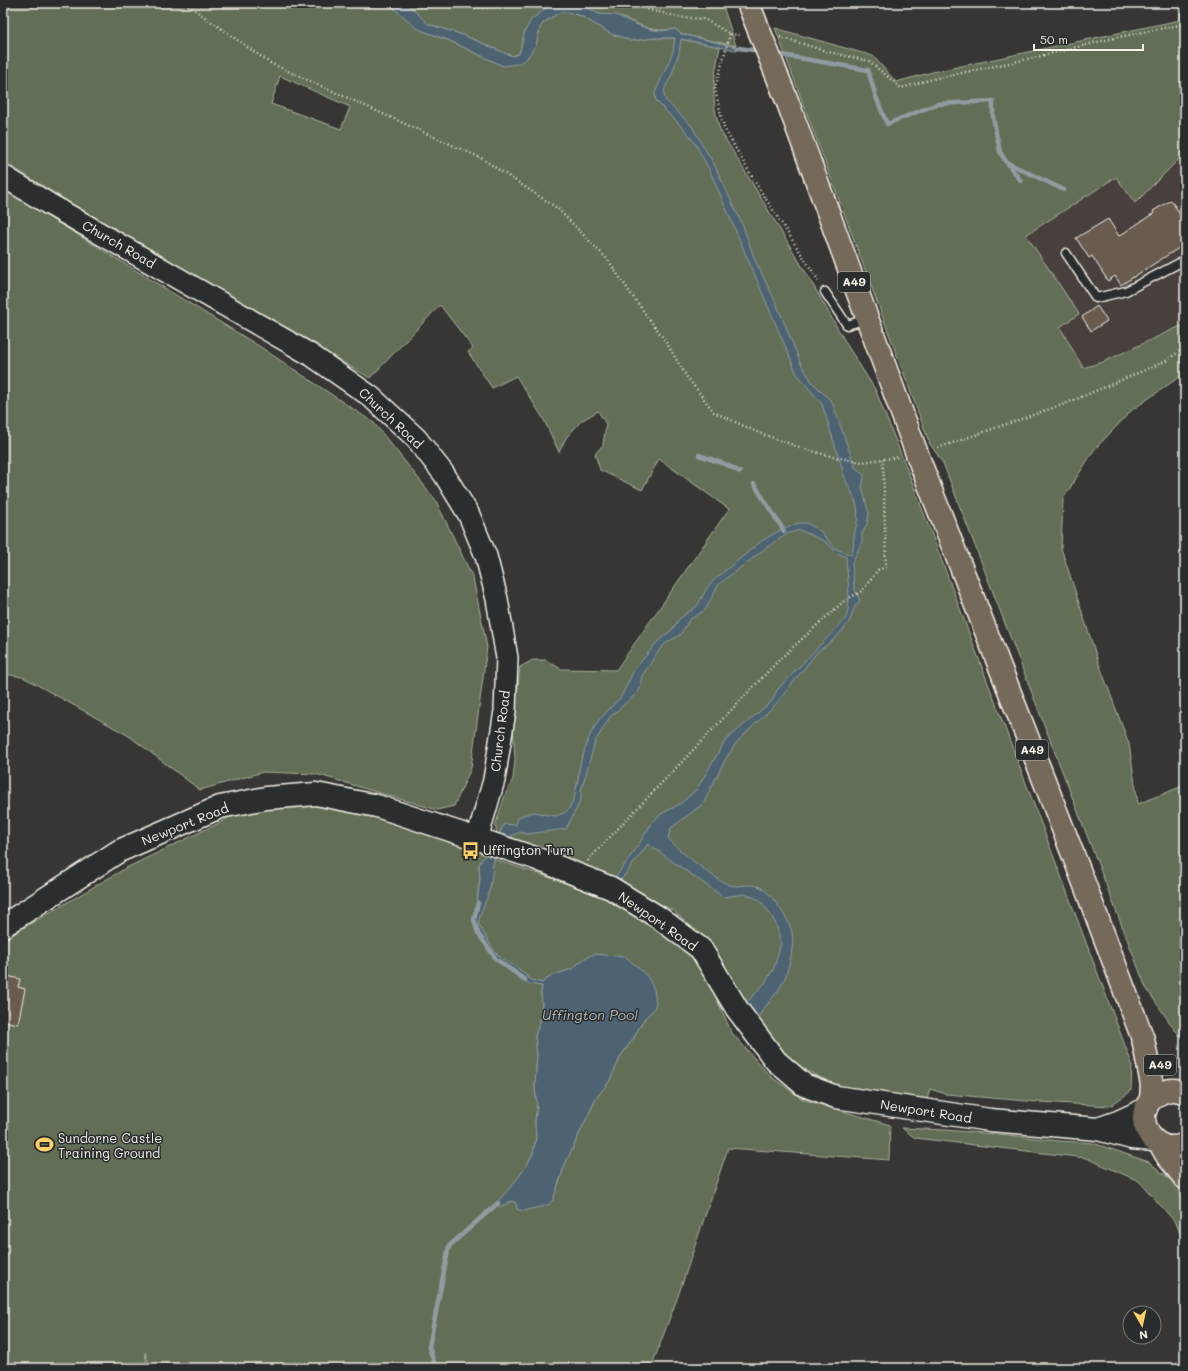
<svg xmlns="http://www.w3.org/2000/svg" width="1188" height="1371" viewBox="0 0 1188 1371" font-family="Mali,sans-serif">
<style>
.built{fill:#46413d}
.green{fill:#626e55;stroke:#abb09e;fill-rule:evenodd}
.water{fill:#4d6371;stroke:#909ca1}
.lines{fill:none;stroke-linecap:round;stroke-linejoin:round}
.stream{stroke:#909ca1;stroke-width:4.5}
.building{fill:#695c50;stroke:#f4f1e8}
.service-casing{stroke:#f4f1e8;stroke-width:11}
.tertiary-casing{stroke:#f4f1e8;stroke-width:24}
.secondary-casing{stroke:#f4f1e8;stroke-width:25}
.trunk-casing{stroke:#f4f1e8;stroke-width:25}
.path{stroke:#f4f1e8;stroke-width:2.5;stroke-dasharray:1 3;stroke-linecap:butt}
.service{stroke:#2a2d2e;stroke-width:8}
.tertiary{stroke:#2a2d2e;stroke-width:21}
.secondary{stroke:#2a2d2e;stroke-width:22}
.trunk{stroke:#746a5a;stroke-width:22}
.trunk-bridge-casing{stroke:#f4f1e8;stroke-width:25;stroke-linecap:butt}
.trunk-bridge{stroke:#746a5a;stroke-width:22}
.labels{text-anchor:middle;stroke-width:3;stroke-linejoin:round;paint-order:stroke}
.shield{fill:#2a2d2e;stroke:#b7b6b0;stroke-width:1}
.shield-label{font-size:12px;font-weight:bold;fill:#f4f1e8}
.street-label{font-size:13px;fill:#f4f1e8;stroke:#2a2d2e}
.poi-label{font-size:13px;fill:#f4f1e8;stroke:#2a2d2e;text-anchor:start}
.water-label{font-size:14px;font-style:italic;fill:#b1b8b8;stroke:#2a2d2e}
</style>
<rect width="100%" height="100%" fill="#373635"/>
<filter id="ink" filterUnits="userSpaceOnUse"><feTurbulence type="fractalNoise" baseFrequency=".025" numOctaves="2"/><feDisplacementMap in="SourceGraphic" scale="8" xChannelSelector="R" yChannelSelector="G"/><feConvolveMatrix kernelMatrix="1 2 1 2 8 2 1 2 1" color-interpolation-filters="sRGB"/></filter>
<g filter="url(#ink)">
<path class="built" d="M1185,153v171l-82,38 -20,6 -23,-41 19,-13 -54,-79 92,-58 18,26z"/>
<path class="green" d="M3,3h388l4,6 28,22 25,9 55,26 33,-21 4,-17 3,-5 17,-11h8l13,4 32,19 6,1 12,5 23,-3h21l45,9c-6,30 -10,52 0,83l88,146 39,69 28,44 34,85 223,590 -1,27 -21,15 -72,-4 -92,-8 -16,-5 -3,11 -89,-13 -39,-21 -26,-19 -62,-101 -37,-35 -56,-27 -120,-47 -3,-11 10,-31 8,-16 2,-20 -2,-31 7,-61 13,-7h13l15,9 55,1 113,-161 -70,-50 -17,31 -42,-20 -5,-16 8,-9 3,-21 -8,-13 -17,10 -15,17 -7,14 -16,-34 -27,-42 -24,12 -24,-36 5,-4 -33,-43 -70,73 -300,-175 -67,-42zM280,76l70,31 -9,22 -70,-25z
M407,3h154l-15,5 -21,23 -6,23 -7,2 -49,-21 -35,-11z
M580,3h142l14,43 -55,-12 -6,-5c-27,4 -34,-5 -57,-13 -6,-2 -13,0 -19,-2 -7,-2 -13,-8 -19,-11z
M1180,3h5v150l-50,50 -19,-26 -90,58 53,79 -19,13 23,41 20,-6 82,-38v49l-53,37 -38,40 -31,49 -2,49 37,113 31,83 9,60 47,-19v256l-10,-11 -29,-42 -203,-525 -13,-19 -155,-416 98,28 23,26 37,-10 247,-52z
M3,189l256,157 115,77 61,76 38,79 14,69 -16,121 -17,38 -17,4 -121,-36 -53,-2 -63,18 -71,-54 -106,-59 -20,-3z
M343,801l145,52 -9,11 1,15 -5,39 24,44 16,8 14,14 13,2 -1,7 1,11 -1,15 -6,17 2,17 -2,34 2,19 -2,16 1,16 -3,15 -6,12 -25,41 7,-4 4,-1 3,2 37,-3 12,-36 26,-55 6,-12 12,-15 12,-26 13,-19 10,-18 10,-10 -69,-51 -13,11 -19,6 -11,8 -11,-3 -12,-11 -17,-10 -8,-8 -16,-28 2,-11 10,-24 3,-29 64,21 56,21 45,22 40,35 34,75 38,43 32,23 88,26 -1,35 -161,-12 -50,148 -27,72h-501l-5,-16 2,16h-144v-427l22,-14 101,-59 99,-48 12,-10z
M902,1128l43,2 63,5 52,6 33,2 56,19 23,19 13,23v43l-9,-24 -37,-42 -53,-23 -171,-20z"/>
<path class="water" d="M391,3h16l21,21 35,11 49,21 7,-2 6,-23 6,-11 15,-12 15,-5h19l19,11 17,1 24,11 13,4 9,1 13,-2 6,5 63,15 -9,1 -54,-11 -2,14 -7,21 -7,14 -1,6 2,7 25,24 23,39 29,62 12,34 22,45 24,59 11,18 20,20 23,65 9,8v4l-2,8 7,27 -2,10 -5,10v8l-10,21 2,24 6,14c-8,6 -6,12 -10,19 -8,13 -19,23 -32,31l-42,53 -39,38 -12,18 -22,44 -32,24 -3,10c7,10 50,44 62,47 10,3 20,-3 30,2 11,5 31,35 32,46 2,14 -2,29 -6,42 -5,17 -24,32 -31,48l-11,-18 21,-22 9,-15 7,-25 -5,-19 -5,-9 -11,-15 -15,-6 -22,3 -75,-53 -30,40 -6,-2 21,-29 19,-30 9,-9 19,-10 16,-14 29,-49 47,-40 5,-11 69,-72c6,-19 1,-41 0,-61l-9,-4 -11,-11 -26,-12 -11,3 -15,9 -55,42 -14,26 -16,10 -9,15 -14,8 -6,6 -18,27 -2,13 -3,4 -27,24 -15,25 -14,49v8l-15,30 -39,5 -7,-2c-4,2 -14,6 -16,9 -14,15 -10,29 -14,47 -3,12 -9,22 -12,35l16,28 8,8 17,10 12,11 11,3 11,-8 19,-6 13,-11 9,-4 32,3 14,12 9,10 5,11 2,13 -2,6 -10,10 -10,18 -13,19 -12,26 -12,15 -6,12 -26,55 -12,36 -5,5 -25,6 -6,-2 -1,-6 -3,-2 -4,1 -7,4h-8l24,-28 9,-13 6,-12 3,-15 -1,-16 2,-16 -2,-19 2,-34 -2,-17 6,-17 1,-15 -1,-11 1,-7 -13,-2 -14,-14 -16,-8 -21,-31 -3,-13 5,-39 -1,-15 19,-27 6,-13 12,1 2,-7 5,-3 12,-3 13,3 8,1 8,-3 5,-4 5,-11 4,-18 2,-16 10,-29 8,-14 23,-24 13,-27 24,-29 14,-11 7,-11 18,-13 10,-18 7,-8 46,-38 22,-13 17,-6h8l13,8 16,18 15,6c3,-6 2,-12 3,-18 2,-12 6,-22 2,-34 -3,-11 -11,-20 -13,-32l-21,-67 -25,-30 -87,-203 -14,-26 -11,-15 -29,-29 -1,-8 18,-41 2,-14h-21l-23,3 -12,-5 -6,-1 -32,-19 -13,-4h-8l-17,11 -3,5 -4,17 -9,13 -9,6 -15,2 -55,-26 -25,-9 -8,-4 -20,-18z"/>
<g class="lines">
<path class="stream" d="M738,48l22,3
M776,54l92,16 8,27 11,27 50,-20 56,-3v16l7,35 6,10 58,28
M1008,164l13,17
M699,455l26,9 15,8
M754,484l30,47
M478,903l-4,17 4,13 18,26 29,21
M436,1368l-7,-21 20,-101 49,-43"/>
</g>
<path class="building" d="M1171,200l14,22v22l-64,41 -6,-9 -7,5 -16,-25 -3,2 -13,-20 32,-19 11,17 35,-23 -1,-2z
M1097,306l10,15 -16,10 -9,-14z
M3,975l17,4 -2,8 7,2 -7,35 -15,-3z"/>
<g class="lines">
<defs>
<path id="service" d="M1066,253l30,45 30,-7 59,-31
M825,292l22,33 20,-6"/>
<path id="tertiary" d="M3,176l46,28 262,151 59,41 46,42 28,36 25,41 17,41 11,43 10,59 -2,53 -11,69 -17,59"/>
<path id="secondary" d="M3,926l116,-75 101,-44 46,-9 50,-4 61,12 158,52 76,30 47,29 43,32 36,60 39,52 28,24 32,12 154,23 108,9 34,9 22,2
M1098,1129l20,-7 28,-13"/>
<path id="trunk" d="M788,103l132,359 161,413 62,164 9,46 -1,14
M1185,1093c-8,-4 -16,-4 -24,0 -35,16 -10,67 24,51
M1160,1144l7,12 18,22"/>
</defs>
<use href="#service" class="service-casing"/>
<use href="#tertiary" class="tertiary-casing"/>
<use href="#secondary" class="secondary-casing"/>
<use href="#trunk" class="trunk-casing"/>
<path class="path" d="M185,3l85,60 211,95 76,50 51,52 25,37 31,42 23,38 27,35 45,21 49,17 26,7 28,5 37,-5
M460,3l14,5 39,-3 3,-2
M633,3l6,4 39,10 26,2 26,15 11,1
M730,34l-15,55 9,39 31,54 65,101
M780,37l49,15 40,9 32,27 32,-9 104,-22 81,-20 67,-13
M938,448l129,-45 99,-42 19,-14
M588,861l1,-2 191,-200 65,-59 17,-9 16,-21 8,-3 -3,-108"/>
<use href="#service" class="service"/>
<use href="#tertiary" class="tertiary"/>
<use href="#secondary" class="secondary"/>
<use href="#trunk" class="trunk"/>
<defs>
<path id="trunk-bridge" d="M748,3l40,100"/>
</defs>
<use href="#trunk-bridge" class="trunk-bridge-casing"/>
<use href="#trunk-bridge" class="trunk-bridge"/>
</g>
</g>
<defs>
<symbol id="bus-bare" viewBox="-9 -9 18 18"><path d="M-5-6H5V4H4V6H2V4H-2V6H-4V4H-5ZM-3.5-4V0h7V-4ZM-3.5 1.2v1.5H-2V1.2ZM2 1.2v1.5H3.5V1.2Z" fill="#ffd166" stroke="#2a2d2e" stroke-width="2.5" paint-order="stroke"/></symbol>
<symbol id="stadium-bare" viewBox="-9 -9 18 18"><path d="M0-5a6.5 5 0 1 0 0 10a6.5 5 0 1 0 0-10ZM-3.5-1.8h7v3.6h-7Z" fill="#ffd166" stroke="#2a2d2e" stroke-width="2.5" paint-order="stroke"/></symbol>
</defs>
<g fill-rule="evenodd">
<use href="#bus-bare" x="458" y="838" width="25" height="25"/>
<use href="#stadium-bare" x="32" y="1132" width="25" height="25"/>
</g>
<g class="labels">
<g class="shield">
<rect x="838" y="272" width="32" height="20" rx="3"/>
<rect x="1016" y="740" width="32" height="20" rx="3"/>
<rect x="1144" y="1055" width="32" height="20" rx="3"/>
</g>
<g class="shield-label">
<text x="854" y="286">A49</text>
<text x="1032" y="754">A49</text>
<text x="1160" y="1069">A49</text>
</g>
<g class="street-label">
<text transform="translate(119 244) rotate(30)" y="5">Church Road</text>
<text transform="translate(391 418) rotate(43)" y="5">Church Road</text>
<text transform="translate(500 731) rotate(-83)" y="5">Church Road</text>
<text transform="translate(185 824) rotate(-22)" y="5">Newport Road</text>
<text transform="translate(658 921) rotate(35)" y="5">Newport Road</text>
<text transform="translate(926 1111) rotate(9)" y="5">Newport Road</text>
</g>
<g class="poi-label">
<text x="483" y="855">Uffington Turn</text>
<text x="58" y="1143">Sundorne Castle<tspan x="58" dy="15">Training Ground</tspan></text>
</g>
<g class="water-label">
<text x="590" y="1020">Uffington Pool</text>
</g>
</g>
<rect width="1188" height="1371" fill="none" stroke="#2a2d2e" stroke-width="16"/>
<rect x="8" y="8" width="1172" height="1355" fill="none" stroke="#f4f1e8" stroke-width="1.5" filter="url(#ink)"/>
<g transform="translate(1142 1325) rotate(171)"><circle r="19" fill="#2a2d2e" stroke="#7b7b78"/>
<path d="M0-3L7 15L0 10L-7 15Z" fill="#ffd166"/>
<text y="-6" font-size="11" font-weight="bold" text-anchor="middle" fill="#f4f1e8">N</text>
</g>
<path d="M1034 44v6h109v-6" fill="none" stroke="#f4f1e8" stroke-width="2"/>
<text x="1040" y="44" font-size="12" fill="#f4f1e8" stroke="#2a2d2e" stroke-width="3" paint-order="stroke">50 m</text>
</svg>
